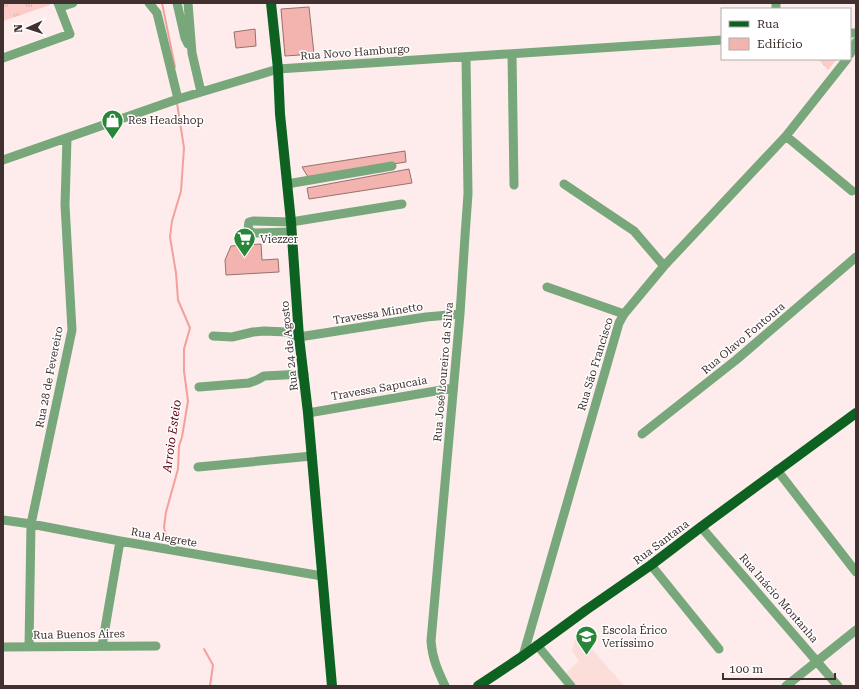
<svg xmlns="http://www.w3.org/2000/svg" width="859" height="689" viewBox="0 0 859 689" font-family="'Roboto Serif',serif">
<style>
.built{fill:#fbddda}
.park{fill:url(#park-tufts)}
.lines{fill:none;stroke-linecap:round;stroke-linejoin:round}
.stream{stroke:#f3a09c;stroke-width:2}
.building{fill:#f3b4af;stroke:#95716e}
.minor{stroke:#77a77a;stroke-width:9}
.major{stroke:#0d6221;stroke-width:10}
.labels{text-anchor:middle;stroke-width:3;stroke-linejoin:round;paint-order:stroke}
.street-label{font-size:11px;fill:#40302f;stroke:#fff}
.poi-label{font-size:11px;fill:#40302f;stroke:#fff;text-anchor:start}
.water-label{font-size:12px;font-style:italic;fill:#60010e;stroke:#fff}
</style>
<defs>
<pattern id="park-tufts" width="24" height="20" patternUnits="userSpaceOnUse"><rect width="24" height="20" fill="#fdccc8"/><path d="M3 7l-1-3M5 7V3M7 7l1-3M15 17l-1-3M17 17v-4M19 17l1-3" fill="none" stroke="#dab0ac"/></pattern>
</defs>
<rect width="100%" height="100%" fill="#fdeceb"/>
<path class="built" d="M577,632l47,54h-49l-9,-13 13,-12 -7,-10z"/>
<path class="park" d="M3,3h46l1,2 -47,16z
M818,59h19l-9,11z"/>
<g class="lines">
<path class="stream" d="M162,3l13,64
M166,536l-2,-9 2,-15 12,-43 1,-23 3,-9 6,-36 -4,-30v-22l6,-21 -12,-28 -2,-27 -6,-36 2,-16 9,-30 3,-43 -7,-45
M204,649l9,16 -3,21"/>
</g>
<path class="building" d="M309,7l5,47 -29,2 -4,-47z
M255,29l1,17 -20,2 -2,-16z
M405,151l1,11 -98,15 -6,-10z
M409,169l3,14 -103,16 -2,-11z
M261,244l1,16 16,-1 1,13 -53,3 -1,-15 6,-14z"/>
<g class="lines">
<path class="minor" d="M149,3l8,10 21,86
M177,3l8,35 3,6
M188,3l4,50 9,39
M60,7l13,-4
M776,9v-6
M850,33h6
M850,54l6,-12
M512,55l2,130
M3,58l67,-24 -12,-31
M786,136l66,55
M3,160l175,-61 100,-30 444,-29
M287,184l105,-18
M564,184l70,47 30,35
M291,232l-37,1 -4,-2 -2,-2 1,-7 4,-1 38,1 111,-18
M547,287l77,27
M213,336l19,1 21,-5 11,-1 23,1 12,5 127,-20 34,-3
M199,387l50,-4 8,-3 7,-4 40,-2
M308,413l145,-25
M642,434l94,-74 120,-103
M198,467l114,-11
M777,470l79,102
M3,520l28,4 89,17 202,35
M701,527l137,159
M651,565l68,84
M537,645l34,41
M102,646l18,-105
M3,647l153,-1
M29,647l2,-123 41,-194 -7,-125 2,-67
M523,656l96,-333 5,-9 40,-48 122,-130 61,-77
M445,686c-7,-15 -13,-28 -14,-45l29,-327 5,-78 3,-42 -2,-137
M786,686l70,-56"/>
<path class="major" d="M271,3l7,66 2,45 11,108 8,115 9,76 24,273
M478,686l45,-30 63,-46 65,-45 50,-38 155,-114"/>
</g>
<defs>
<symbol id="shop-pin" viewBox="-11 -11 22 30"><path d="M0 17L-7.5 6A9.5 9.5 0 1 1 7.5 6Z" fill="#278638" stroke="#fff"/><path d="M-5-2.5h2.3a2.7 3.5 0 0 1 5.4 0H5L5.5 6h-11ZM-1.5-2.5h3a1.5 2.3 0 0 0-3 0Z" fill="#fff"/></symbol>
<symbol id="supermarket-pin" viewBox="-11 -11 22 30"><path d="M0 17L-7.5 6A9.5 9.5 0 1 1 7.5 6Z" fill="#278638" stroke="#fff"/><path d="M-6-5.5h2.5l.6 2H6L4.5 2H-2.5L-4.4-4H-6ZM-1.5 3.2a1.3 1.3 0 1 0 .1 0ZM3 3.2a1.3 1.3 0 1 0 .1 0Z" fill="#fff"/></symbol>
<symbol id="school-pin" viewBox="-11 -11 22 30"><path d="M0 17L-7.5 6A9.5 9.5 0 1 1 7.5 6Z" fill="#278638" stroke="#fff"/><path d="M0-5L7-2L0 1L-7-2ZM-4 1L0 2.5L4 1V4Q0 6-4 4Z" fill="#fff"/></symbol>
</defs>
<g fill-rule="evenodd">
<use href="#shop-pin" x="100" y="108" width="25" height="34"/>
<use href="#supermarket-pin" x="232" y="226" width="25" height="34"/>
<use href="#school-pin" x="574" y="624" width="25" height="34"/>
</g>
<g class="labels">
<g class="street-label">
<text transform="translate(355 52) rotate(-4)" y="4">Rua Novo Hamburgo</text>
<text transform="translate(378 313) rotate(-9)" y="4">Travessa Minetto</text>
<text transform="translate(743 338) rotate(-40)" y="4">Rua Olavo Fontoura</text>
<text transform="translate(289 346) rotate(-96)" y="4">Rua 24 de Agosto</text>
<text transform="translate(595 364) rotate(-73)" y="4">Rua São Francisco</text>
<text transform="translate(443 372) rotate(-85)" y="4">Rua José Loureiro da Silva</text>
<text transform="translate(49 377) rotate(-79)" y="4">Rua 28 de Fevereiro</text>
<text transform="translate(379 388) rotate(-10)" y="4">Travessa Sapucaia</text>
<text transform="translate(164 537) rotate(10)" y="4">Rua Alegrete</text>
<text transform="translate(661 542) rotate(-37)" y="4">Rua Santana</text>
<text transform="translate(779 598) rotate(49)" y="4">Rua Inácio Montanha</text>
<text transform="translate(79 634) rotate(-1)" y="4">Rua Buenos Aires</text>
</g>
<g class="poi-label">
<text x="128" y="124">Res Headshop</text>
<text x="260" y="243">Viezzer</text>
<text x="602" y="634">Escola Érico<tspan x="602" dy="13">Veríssimo</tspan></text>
</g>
<g class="water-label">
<text transform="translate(172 436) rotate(-82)" y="4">Arroio Esteio</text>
</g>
</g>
<rect width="859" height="689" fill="none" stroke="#40302f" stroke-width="8"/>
<rect x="721" y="8" width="130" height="52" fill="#ffffff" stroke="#b3acac"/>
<rect x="729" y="21" width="20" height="6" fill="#0d6221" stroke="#b3acac"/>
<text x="757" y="28" font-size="12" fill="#40302f">Rua</text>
<rect x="729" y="38" width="20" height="12" fill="#f3b4af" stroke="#b3acac"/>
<text x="757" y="48" font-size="12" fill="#40302f">Edifício</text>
<g transform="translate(28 28) rotate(267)" stroke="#ffffff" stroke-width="3" paint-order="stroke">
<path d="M0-3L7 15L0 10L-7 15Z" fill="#40302f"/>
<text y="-6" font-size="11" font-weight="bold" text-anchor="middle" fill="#40302f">N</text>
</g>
<path d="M723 673v6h112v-6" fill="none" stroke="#40302f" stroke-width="2"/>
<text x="729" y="673" font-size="12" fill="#40302f" stroke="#ffffff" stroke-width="3" paint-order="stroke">100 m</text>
</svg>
